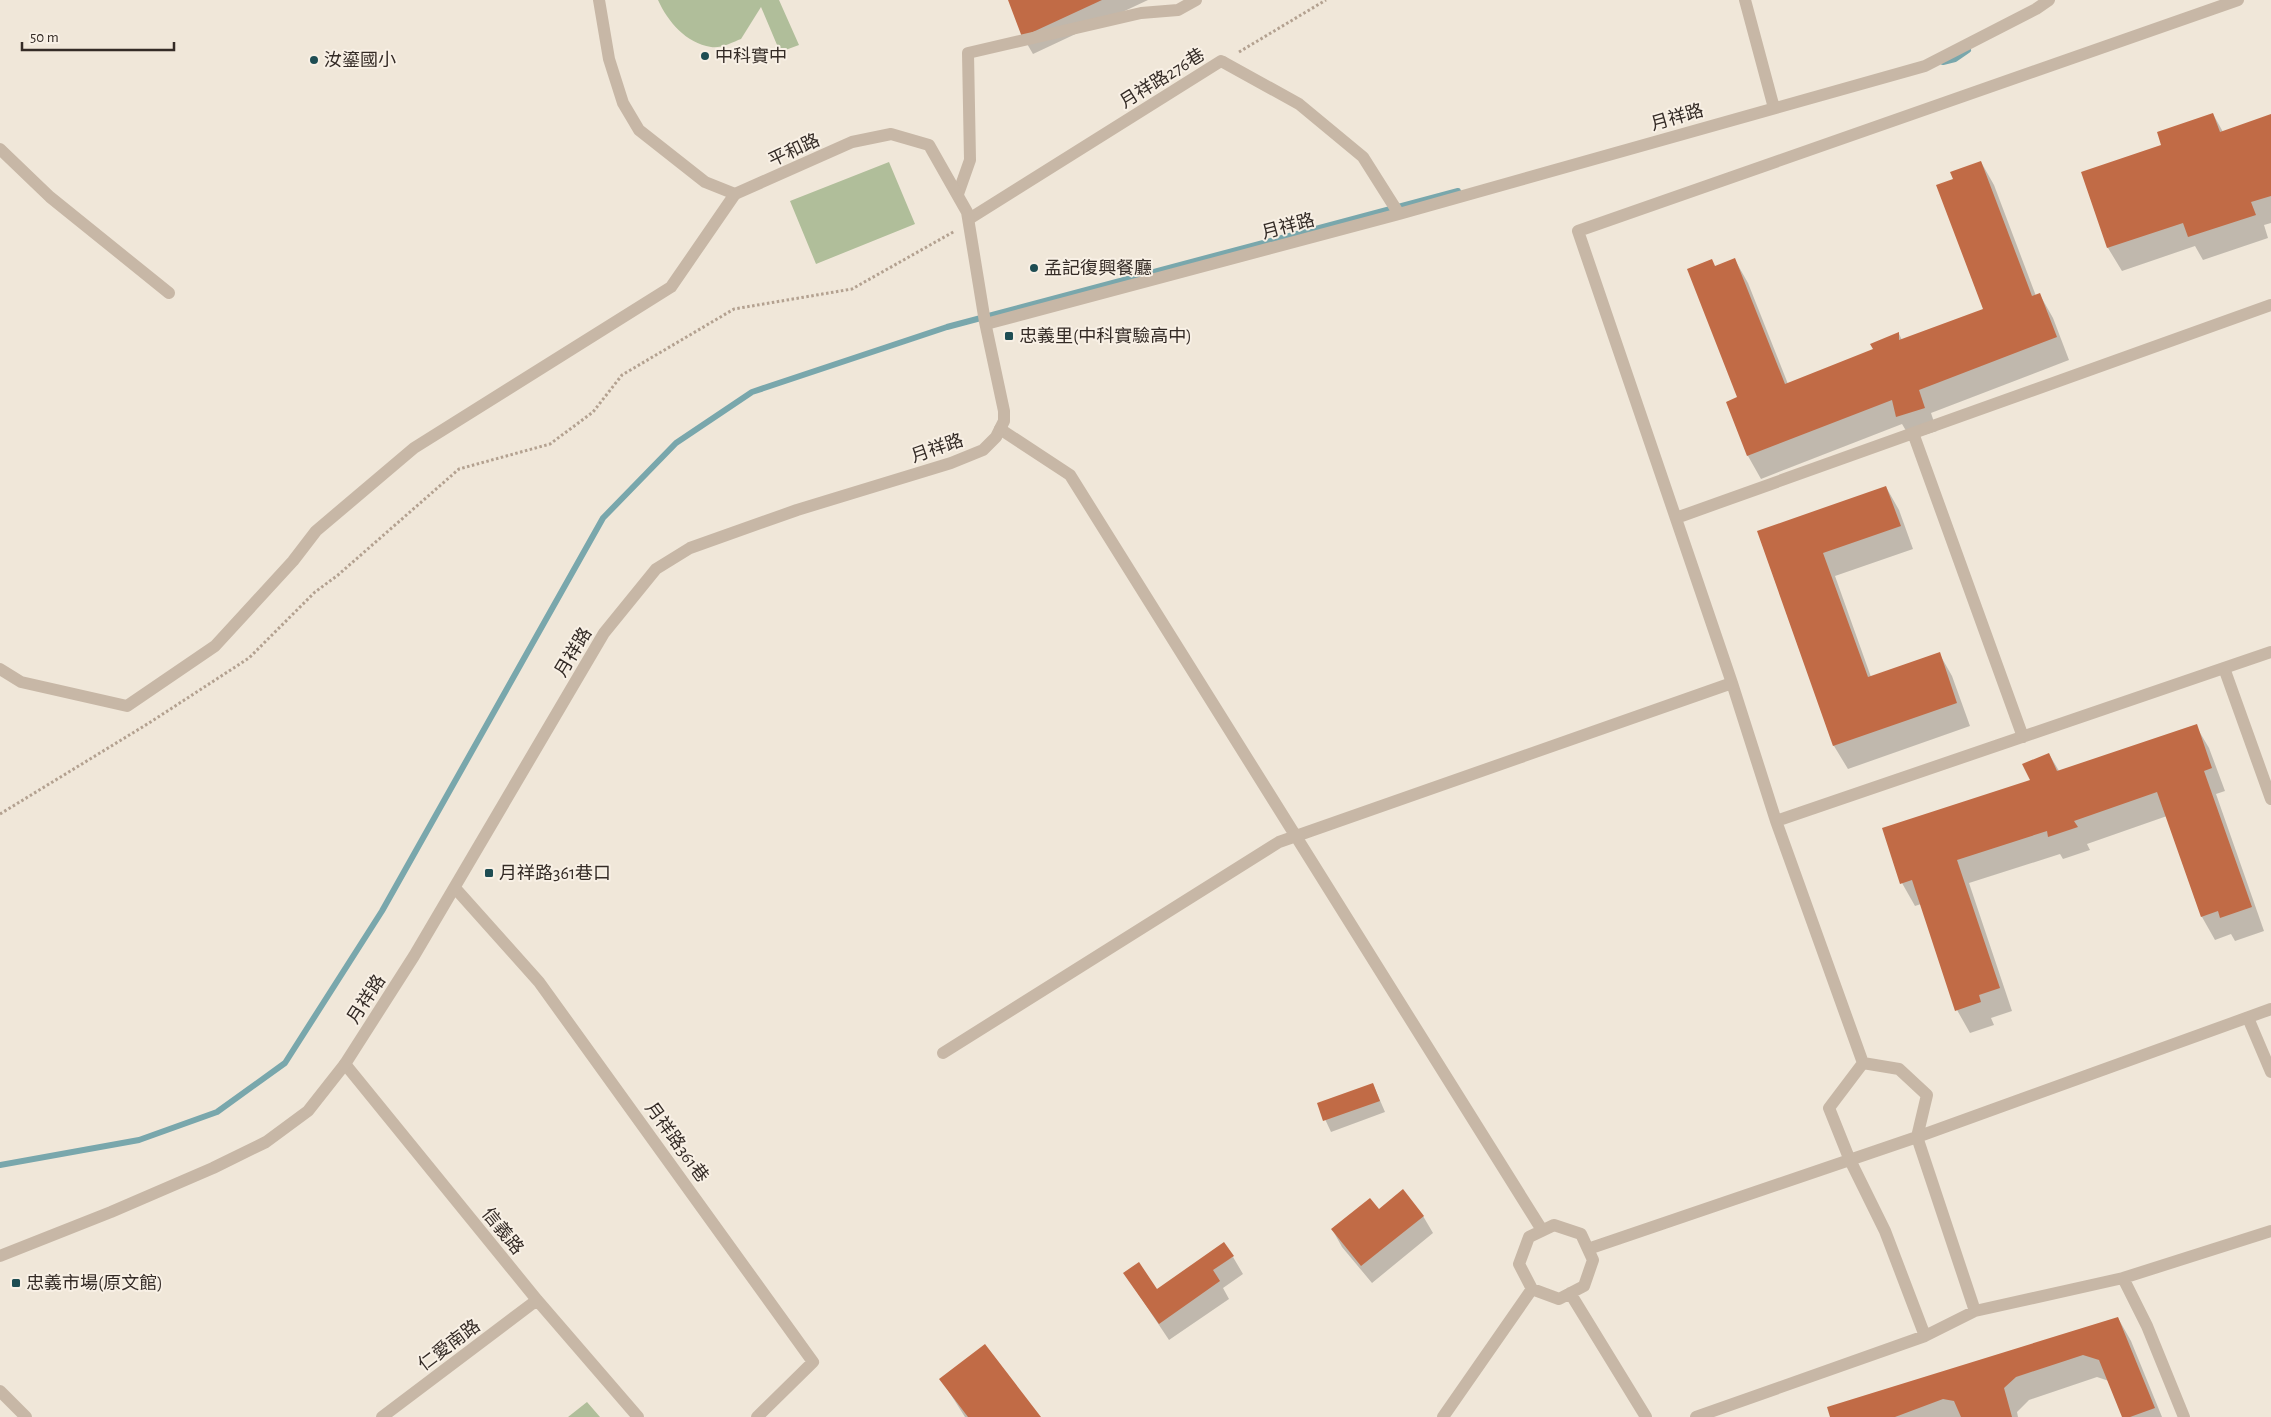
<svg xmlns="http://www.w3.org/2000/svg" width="2271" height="1417" viewBox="0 0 2271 1417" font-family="'Alegreya Sans','Noto Sans TC',sans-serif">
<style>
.green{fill:#b0be9a}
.shadow{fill:#0003}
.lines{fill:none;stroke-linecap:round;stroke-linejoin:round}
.stream{stroke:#79a7ac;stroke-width:6}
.building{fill:#c16b46}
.path{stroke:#b3a190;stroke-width:3;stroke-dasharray:2.5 2.5;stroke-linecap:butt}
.service{stroke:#c7b7a6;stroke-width:12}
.minor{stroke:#c7b7a6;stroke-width:12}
.tertiary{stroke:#c7b7a6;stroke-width:12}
.poi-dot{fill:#1e4d53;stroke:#f8f0e5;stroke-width:2}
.labels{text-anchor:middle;stroke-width:4;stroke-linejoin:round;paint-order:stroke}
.poi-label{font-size:18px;fill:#342b26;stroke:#f8f0e5;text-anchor:start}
.street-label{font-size:18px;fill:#342b26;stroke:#f8f0e5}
</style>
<rect width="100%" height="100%" fill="#f0e7d9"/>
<path class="green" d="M658,0h121l20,45 -19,7 -19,-45 -20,32c-8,3 -21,10 -30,8 -25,-4 -43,-25 -53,-47z
M889,162l26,62 -99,40 -26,-63z
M587,1402l13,15h-32z"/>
<path class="shadow" d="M1009,0h139l-115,54 -10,-17z
M2213,114l10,18 48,-16v107l-7,2 4,13 -65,22 -8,-14 -73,25 -14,-23 -26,-75 81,-27z
M1981,162l13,23 42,111 4,-1 13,23 16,42 -138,53 6,18 -26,8 -9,-15 -141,55 -13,-23 -21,-54 12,-4 -24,-131 20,-7 13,23 40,101 86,-34 25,-16 3,6 82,-30 -30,-130z
M1886,487l13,23 14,39 -78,27 36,101 68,-24 13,23 18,50 -122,43 -14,-23 -76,-214z
M2196,726l13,22 16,43 -9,3 48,137 -29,10 -4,-7 -16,6 -13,-23 -35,-101 -80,28 3,6 -27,9 -3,-5 -91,29 43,128 -21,7 3,7 -24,8 -13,-23 -36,-106 -6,2 -13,-23 130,-103 17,-26 10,17z
M1373,1084l12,28 -54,20 -13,-28z
M1379,1211l44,5 10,17 -61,50 -30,-36 -10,-18z
M1233,1257l10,17 -20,14 6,11 -60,41 -44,-66 32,17z
M2118,1318l13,23 31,76h-38l-15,-36 -12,-4 -68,23 -12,12 1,5h-187z
M941,1379l99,38h-75z"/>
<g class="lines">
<path class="stream" d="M1943,62l12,-3 13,-9
M0,1165l139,-25 78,-28 68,-49 97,-152 221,-393 73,-75 76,-51 195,-65 511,-136"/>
</g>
<path class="building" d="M1008,0h94l-80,37z
M2213,113l7,19 51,-18v82l-20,6 5,13 -68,22 -5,-14 -76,25 -26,-76 80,-27 -4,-13z
M1981,161l51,135 8,-3 17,44 -138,53 6,18 -29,9 -4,-17 -145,56 -21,-54 11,-5 -50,-128 25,-10 3,7 20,-8 50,126 88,-35 -3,-5 29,-12v8l84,-31 -47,-124 17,-6 -3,-7z
M1886,486l15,40 -78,27 45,124 72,-25 17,51 -124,43 -76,-215z
M2197,724l15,44 -8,3 48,136 -32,11 -2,-7 -17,6 -44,-125 -83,29 4,6 -30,10 -1,-6 -90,29 43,128 -21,7 2,7 -26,9 -43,-131 -12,4 -18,-56 148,-48 -8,-16 27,-11 8,18z
M1373,1083l7,18 -57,20 -6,-18z
M1403,1189l21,27 -63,50 -30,-37 39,-31 9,11z
M1224,1242l10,14 -21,14 7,11 -61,43 -36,-51 16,-11 18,27z
M2118,1317l37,91 -25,9h-8l-23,-57 -16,-5 -67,22 -12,11 8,29h-51l-7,-16 -11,-2 -48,18h-65l-3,-10z
M985,1344l56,73h-73l-29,-38z"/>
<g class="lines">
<path class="path" d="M1239,52l87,-52
M0,814l149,-91 100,-65 66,-66 23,-17 121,-106 91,-25 43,-32 29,-37 112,-66 118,-20 103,-58"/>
<path class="service" d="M1745,0l29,108
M0,149l50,48 119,96
M958,194l12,-34 -2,-107 173,-40 37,-3 18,-10
M969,219l252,-158 2,1"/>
<path class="minor" d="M1223,62l76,42 64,53 36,57
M986,324l413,-110 526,-148 111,-57 13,-9
M1000,429l70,46 472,755
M1913,433l110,304
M1676,518l595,-213
M2224,668l47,131
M0,669l21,13 106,24 88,-60 78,-85 23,-30 98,-83 257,-161 64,-93
M1776,821l495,-169
M455,888l84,94 274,380 -56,55
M2248,1018l23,54
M943,1053l336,-211 453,-159
M1863,1063l-87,-242 -44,-138 -154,-452 660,-231
M345,1064l192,236 101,117
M1554,1225l27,9 12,26 -9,26 -25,13 -27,-10 -13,-25 10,-27z
M1588,1249l329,-112 354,-128
M2123,1278l24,48 37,91
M1570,1293l76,124
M1925,1336l-40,-105 -36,-73 -20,-50 34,-45 36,6 28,26 -10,42 58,174
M0,1391l26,26
M382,1417l155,-117
M1443,1417l89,-128
M1696,1417l229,-81 50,-25 148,-33 148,-47"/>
<path class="tertiary" d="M0,1256l111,-44 102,-44 53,-26 42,-31 37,-47 69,-108 190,-323 52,-64 34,-21 107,-38 154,-47 32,-13 13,-13 8,-16v-10l-19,-89 -18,-110 -38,-67 -38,-11 -39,8 -117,52 -30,-12 -66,-52 -16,-27 -14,-44 -10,-59"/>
</g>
<g class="poi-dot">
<circle cx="705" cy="56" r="5"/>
<circle cx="314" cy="60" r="5"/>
<circle cx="1034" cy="268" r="5"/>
<rect x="1004" y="331" width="10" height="10" rx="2.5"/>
<rect x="484" y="868" width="10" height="10" rx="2.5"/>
<rect x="11" y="1278" width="10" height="10" rx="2.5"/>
</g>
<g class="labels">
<g class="poi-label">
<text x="715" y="62">中科實中</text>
<text x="324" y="66">汝鎏國小</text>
<text x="1044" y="274">孟記復興餐廳</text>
<text x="1019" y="342">忠義里(中科實驗高中)</text>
<text x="499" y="879">月祥路361巷口</text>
<text x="26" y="1289">忠義市場(原文館)</text>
</g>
<g class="street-label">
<text transform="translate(1162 78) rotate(-32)" y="6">月祥路276巷</text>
<text transform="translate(1677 117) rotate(-16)" y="6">月祥路</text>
<text transform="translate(794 150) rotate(-25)" y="6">平和路</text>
<text transform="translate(1288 226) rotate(-15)" y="6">月祥路</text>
<text transform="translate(937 448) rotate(-19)" y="6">月祥路</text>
<text transform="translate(573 652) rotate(-59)" y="6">月祥路</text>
<text transform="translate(366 999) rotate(-57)" y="6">月祥路</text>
<text transform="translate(677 1142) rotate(54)" y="6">月祥路361巷</text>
<text transform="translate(503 1231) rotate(51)" y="6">信義路</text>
<text transform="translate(449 1345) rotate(-37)" y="6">仁愛南路</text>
</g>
</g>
<path d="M22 42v8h152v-8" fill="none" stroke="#342b26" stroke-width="2.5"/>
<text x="30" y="42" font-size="15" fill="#342b26" stroke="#f8f0e5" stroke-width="4" paint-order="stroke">50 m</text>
</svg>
